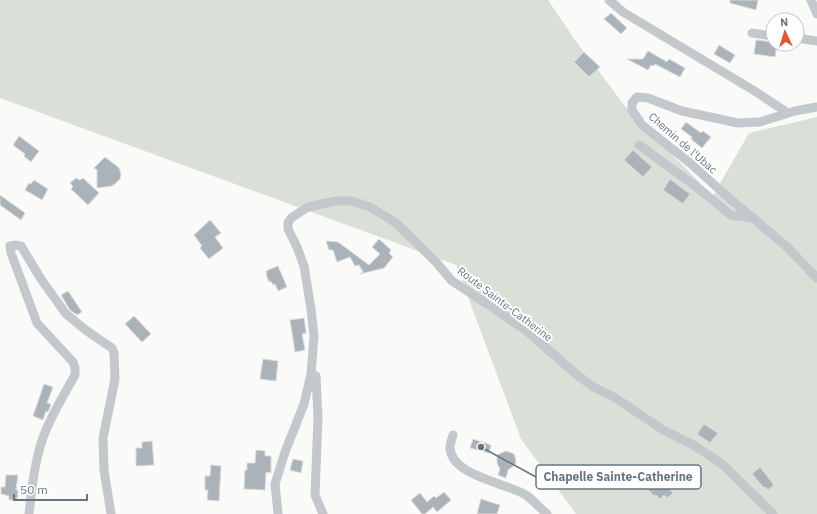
<svg xmlns="http://www.w3.org/2000/svg" width="817" height="514" viewBox="0 0 817 514" font-family="'IBM Plex Sans',sans-serif">
<style>
.green{fill:#dadfd7}
.building{fill:#aab3b9;stroke:#dcdcda}
.lines{fill:none;stroke-linecap:round;stroke-linejoin:round}
.minor{stroke:#c3c8cc;stroke-width:9}
.labels{text-anchor:middle;stroke-width:4;stroke-linejoin:round;paint-order:stroke}
.street-label{font-size:11px;fill:#657683;stroke:#fff}
.leader{fill:none;stroke:#657683;stroke-width:1.5}
.callout-dot{fill:#657683;stroke:#fff;stroke-width:1.5}
.callout{fill:#fff;stroke:#657683;stroke-width:1.5}
.callout-label{font-size:12px;text-anchor:middle;font-weight:bold;fill:#657683}
</style>
<rect width="100%" height="100%" fill="#fafaf8"/>
<path class="green" d="M0,0h548l27,40 53,70 85,86 36,-63 68,-16v397h-241l-55,-75 -65,-174 -456,-167z"/>
<path class="building" d="M730,0h28l-2,10 -26,-7z
M611,13l16,15 -6,6 -17,-15z
M756,40l17,2v2h4l-2,13 -21,-3z
M719,45l16,10 -5,8 -16,-9z
M648,51l19,11 2,-3 16,9 -5,9 -25,-13 -1,2 -3,-1 -3,5 -21,-11h16z
M584,52l16,15 -11,10 -15,-15z
M686,122l15,11 2,-2 8,6 -9,11 -11,-9 1,-2 -11,-8z
M19,136l20,15 -8,11 -7,-6 1,-2 -12,-9z
M633,150l19,17 -9,10 -19,-17z
M105,157l14,11 2,6 -1,5 -4,4 -4,3 -15,2v-18l-3,-2z
M76,178l4,2 3,-2 16,15 -11,12 -17,-16 2,-3 -3,-3z
M670,179l20,15 -7,10 -20,-14z
M34,180l14,9 -6,11 -17,-10 4,-7 2,1z
M0,195l25,18 -4,7 -21,-15z
M210,220l11,13 -6,4 8,11 -14,11 -9,-11 2,-2 -8,-11z
M379,239l12,11 -2,3 4,4 -9,11 -24,6 3,-2 -4,-7 -4,1 -5,-9 -13,5 -4,-12h-4l-3,-9 12,1 31,23 11,-11 -8,-7z
M278,266l9,21 -9,4 -3,-7 -2,1 -2,-4 -2,1 -3,-8 1,-1 -1,-2z
M68,291l14,21 -5,3 -7,-5 -9,-15z
M134,316l17,18 -9,8 -17,-18z
M304,318l2,15 -4,1 3,16 -10,2 -5,-32z
M263,359l15,2 -2,20 -16,-2z
M44,384l9,3 -6,16 4,1 -3,8 -2,-1 -3,9 -10,-4z
M704,424l14,9 -8,10 -13,-9z
M473,439l18,6 -2,8 -19,-5z
M152,441l2,24 -18,1v-18h6v-6z
M256,450l9,1v5h6v17l-5,-1 -1,18 -21,-1 1,-19h2v-7h8z
M506,451l8,3 2,7 -1,4 -7,5 -2,8 -8,-3 2,-6 -3,-6v-8z
M293,459l10,2 -2,12 -11,-3z
M211,465l10,1 -2,35 -12,-1 1,-10h-3v-14h5z
M760,467l14,18 -6,5 -3,-3 -1,1 -12,-14z
M653,471l20,22 -6,5 -3,-3 -4,4 -4,-4 -2,1 -16,-17 6,-5 3,3z
M6,475h12l-2,15h2l-1,10h-8v-4l-8,-2v-7h4z
M444,492l7,8 -14,12 -4,-5 -8,7h-3l-11,-14 9,-7 7,9 7,-6 2,2z
M481,499l19,6 -3,9h-20z"/>
<g class="lines">
<path class="minor" d="M609,0l14,12 130,78 35,23
M811,0l6,14
M752,33l21,3
M797,38l20,3
M817,107l-22,4 -35,11 -22,1 -56,-12 -34,-13 -11,-1 -5,6v7l10,15 48,38 39,35 57,48 31,32
M639,145l55,40 37,30 21,3
M311,374l5,2 2,42 -3,77 8,19
M453,435c-1,4 -3,8 -3,12 0,29 57,36 76,48 7,5 14,13 21,19
M29,514c3,-28 6,-58 17,-84 8,-19 19,-37 29,-55v-7l-2,-6 -36,-39 -26,-70 -1,-7 5,-1 6,1 20,33 25,35 21,17 25,17 2,5 1,26 -12,59 1,32 7,44
M278,514l-3,-30 10,-32 19,-48 7,-30 3,-38 -3,-27 -7,-43 -7,-19 -9,-18v-6l3,-5 17,-11 28,-6h16l18,6 26,16 40,39 16,19 46,30 30,21 49,43 18,13 19,9 49,33 32,16 27,18 51,50"/>
</g>
<g class="labels">
<g class="street-label">
<text transform="translate(683 143) rotate(41)" y="4">Chemin de l'Ubac</text>
<text transform="translate(505 304) rotate(37)" y="4">Route Sainte-Catherine</text>
</g>
</g>
<path class="leader" d="M481 447L536 477"/>
<circle class="callout-dot" cx="481" cy="447" r="4"/>
<rect class="callout" x="536" y="465" width="165" height="24" rx="4"/>
<g class="callout-label">
<text x="618" y="481">Chapelle Sainte-Catherine</text>
</g>
<g transform="translate(785 32) rotate(356)"><circle r="19" fill="#ffffff" stroke="#c1c8cd"/>
<path d="M0-3L7 15L0 10L-7 15Z" fill="#e4572e"/>
<text y="-6" font-size="11" font-weight="bold" text-anchor="middle" fill="#657683">N</text>
</g>
<path d="M14 494v6h73v-6" fill="none" stroke="#657683" stroke-width="2"/>
<text x="20" y="494" font-size="12" fill="#657683" stroke="#ffffff" stroke-width="3" paint-order="stroke">50 m</text>
</svg>
